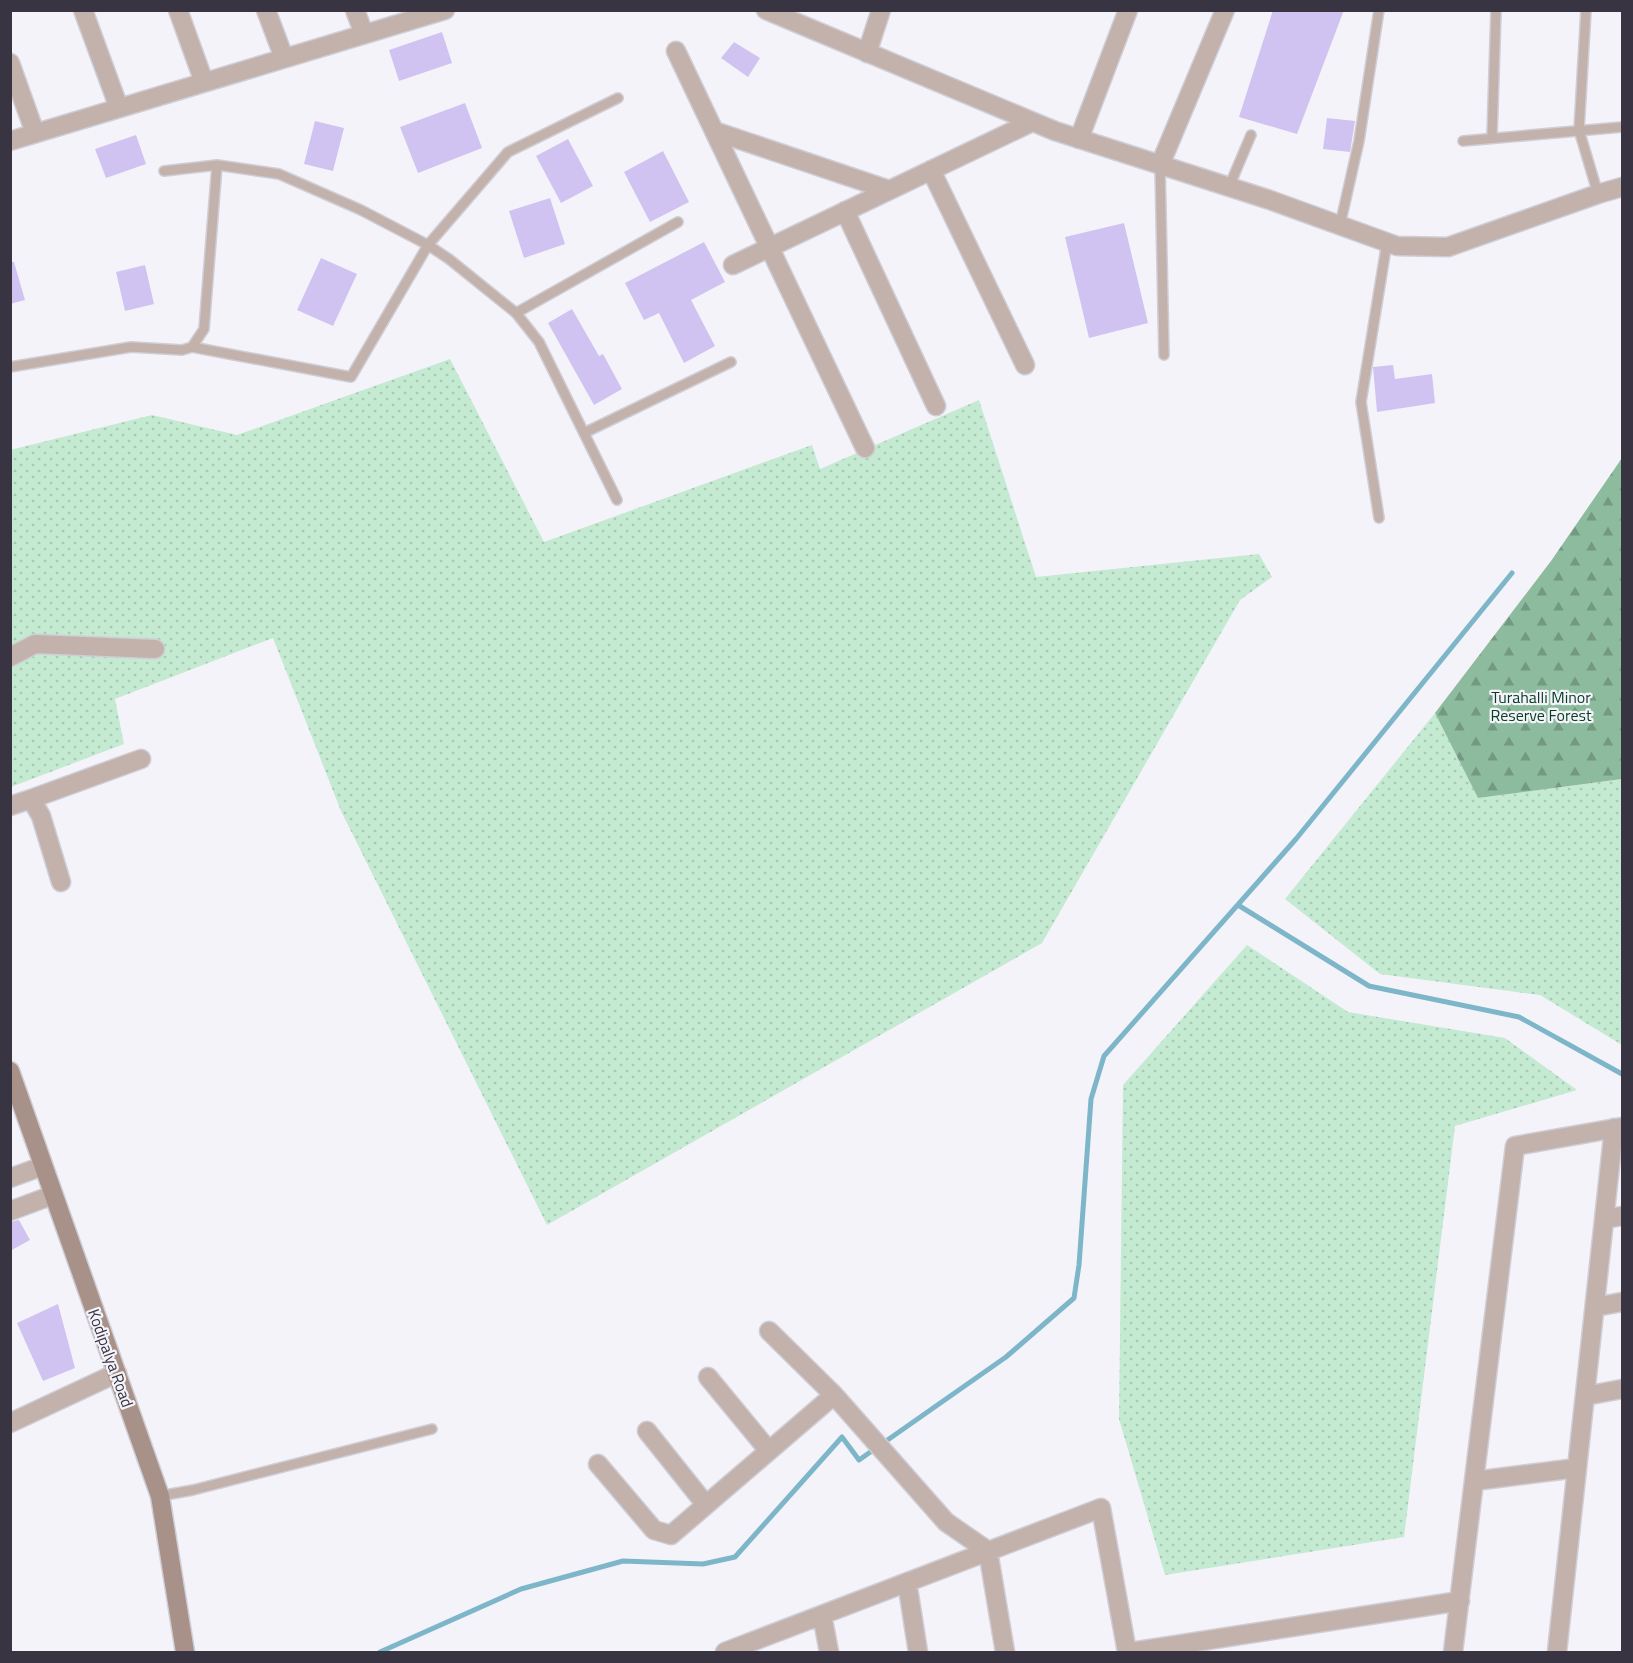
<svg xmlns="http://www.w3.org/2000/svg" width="1633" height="1663" viewBox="0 0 1633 1663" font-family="'Titillium Web',sans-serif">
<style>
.grass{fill:url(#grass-dots)}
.forest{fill:url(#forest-firs)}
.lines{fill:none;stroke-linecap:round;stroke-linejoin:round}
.stream{stroke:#7db6c8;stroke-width:5}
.building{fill:#d1c3f1}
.service-casing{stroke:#cfcdd5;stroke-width:12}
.minor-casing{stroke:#cfcdd5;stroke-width:21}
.secondary-casing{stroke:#cfcdd5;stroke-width:21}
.service{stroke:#c2b2ab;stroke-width:9}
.minor{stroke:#c2b2ab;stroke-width:18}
.secondary{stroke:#a89188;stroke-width:18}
.labels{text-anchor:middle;stroke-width:4.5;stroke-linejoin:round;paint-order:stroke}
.park-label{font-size:16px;fill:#043f23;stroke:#f5f3fa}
.street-label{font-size:16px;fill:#383441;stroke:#f5f3fa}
</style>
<defs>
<pattern id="grass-dots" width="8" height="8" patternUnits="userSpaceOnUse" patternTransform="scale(1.5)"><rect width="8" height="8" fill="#c4ead1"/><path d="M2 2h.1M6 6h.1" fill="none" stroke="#a9c9b5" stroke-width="1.8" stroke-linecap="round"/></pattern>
<pattern id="forest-firs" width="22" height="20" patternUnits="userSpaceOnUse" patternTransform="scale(1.5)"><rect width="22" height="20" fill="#8dbb9d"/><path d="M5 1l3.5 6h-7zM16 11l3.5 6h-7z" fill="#749982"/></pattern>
</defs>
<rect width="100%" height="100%" fill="#f5f3fa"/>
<path class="grass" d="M450,359l94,183 268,-97 8,24 159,-69 57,177 223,-23 13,23 -32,23 -198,343 -495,282 -206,-414 -68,-173 -158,61 9,45 -113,43 -1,-337 142,-35 85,20z
M1435,713l43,85 144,-19v266l-82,-50 -160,-21 -95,-75z
M1247,945l101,67 157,26 72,52 -122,36 -51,411 -239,38 -46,-156 4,-334z"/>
<path class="forest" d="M1622,458v321l-144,19 -43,-85 116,-152z"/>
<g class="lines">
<path class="stream" d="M1238,905l131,81 150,31 103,57
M380,1652l141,-63 102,-28 80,3 32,-7 107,-120 17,23 147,-103 68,-59 5,-33 12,-166 13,-43 192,-217 216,-266"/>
</g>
<path class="building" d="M1273,10h71l-47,124 -58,-17z
M442,32l10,31 -53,18 -10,-31z
M734,42l26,16 -12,19 -27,-19z
M465,103l17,45 -64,25 -18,-46z
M1327,118l28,3 -5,31 -27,-3z
M315,121l29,7 -11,43 -29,-7z
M136,135l10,29 -40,14 -11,-29z
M568,139l25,47 -32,17 -25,-47z
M663,151l26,51 -39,20 -26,-50z
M550,198l15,46 -41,14 -15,-47z
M1124,223l24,100 -59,15 -24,-101z
M704,242l21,40 -34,18 24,46 -31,17 -25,-50 -15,7 -19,-37z
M321,258l36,16 -24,52 -36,-16z
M10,262h4l11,38 -15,4z
M145,265l9,39 -29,7 -9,-39z
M572,309l27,47 4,-2 19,35 -28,16 -46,-82z
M1393,365l2,14 37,-5 3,29 -58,9 -4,-45z
M19,1220l11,20 -20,11v-29z
M58,1304l17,64 -32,13 -26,-58z"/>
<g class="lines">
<defs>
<path id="service" d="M1586,10l-7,120 19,64
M1492,137l4,-127
M1463,141l159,-14
M1160,165l4,190
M164,171l53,-6 62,9 82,36 67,35 21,14 67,54 23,29 78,158
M1229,187l22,-52
M1340,225l19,-84 20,-131
M516,313l162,-91
M192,347l159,30 77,-132 80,-93 110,-54
M10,367l121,-20 51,3 10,-3 12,-18 13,-164
M584,433l147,-71
M1379,518l-18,-116 26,-160
M160,1496l33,-6 239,-61"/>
<path id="minor" d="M83,10l36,98
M178,10l26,72
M266,10l18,48
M355,10l9,24
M766,10l289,121 215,69 127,46 51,1 150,-53 24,-7
M676,51l189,397
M867,53l14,-43
M10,63l25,70
M714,131l175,59
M1079,139l49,-129
M10,141l435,-131
M1160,165l65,-155
M931,170l94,195
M845,211l91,195
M733,265l299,-143
M10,657l25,-13 120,5
M31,799l110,-40
M10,806l21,-7 10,17 20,66
M10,1178l33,-12
M10,1211l43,-16
M1604,1219l18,-3
M1595,1307l27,-5
M769,1331l65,64
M708,1377l61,74
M1585,1396l37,-7
M10,1423l107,-50
M647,1431l59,74
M598,1464l56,66 17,5 163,-140 112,127 42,29 17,101
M1474,1481l103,-13
M907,1582l11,70
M822,1615l7,37
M725,1652l376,-144 26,144
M1131,1652l329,-51
M1453,1652l62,-506 107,-19
M1557,1652l57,-524"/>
<path id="secondary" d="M10,1071l150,425 25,156"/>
</defs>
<use href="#service" class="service-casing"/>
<use href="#minor" class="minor-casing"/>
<use href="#secondary" class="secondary-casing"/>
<use href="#service" class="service"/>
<use href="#minor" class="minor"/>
<use href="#secondary" class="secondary"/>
</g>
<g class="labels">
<g class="park-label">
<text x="1541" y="703">Turahalli Minor<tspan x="1541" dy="18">Reserve Forest</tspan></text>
</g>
<g class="street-label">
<text transform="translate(111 1358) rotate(70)" y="6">Kodipalya Road</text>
</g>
</g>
<rect width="1633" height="1663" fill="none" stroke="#383441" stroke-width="24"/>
</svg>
